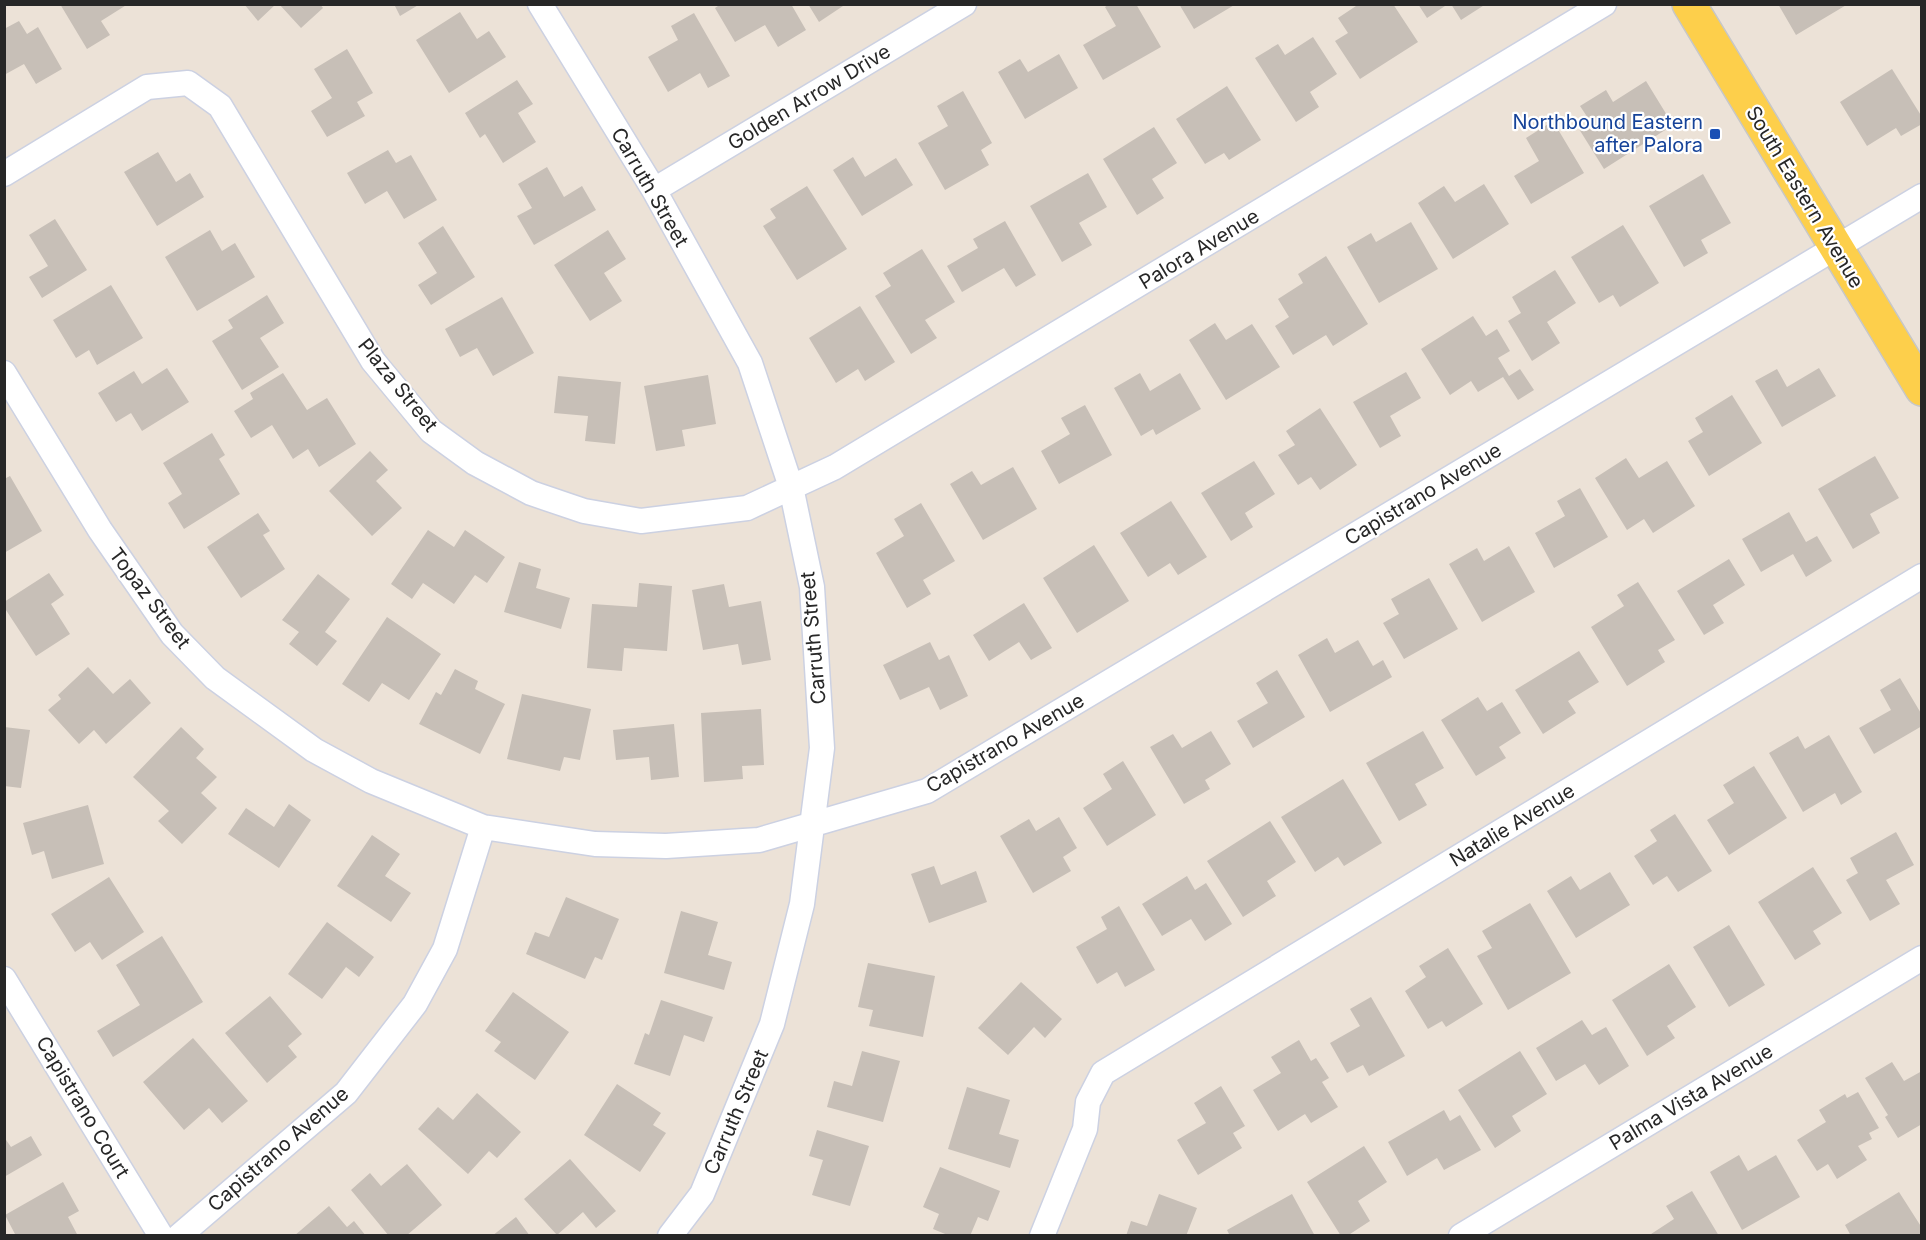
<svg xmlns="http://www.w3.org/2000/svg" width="1926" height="1240" viewBox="0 0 1926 1240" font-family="Inter,sans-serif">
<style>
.building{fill:#c7bfb7}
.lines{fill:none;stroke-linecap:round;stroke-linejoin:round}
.minor-casing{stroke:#ccd1e2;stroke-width:27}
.primary-casing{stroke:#c7c7c7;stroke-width:36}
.minor{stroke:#fff;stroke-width:24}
.primary{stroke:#fdcf4b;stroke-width:33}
.transit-dot{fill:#1a4fb4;stroke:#fff;stroke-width:2}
.labels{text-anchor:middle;stroke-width:4.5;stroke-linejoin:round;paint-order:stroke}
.street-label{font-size:20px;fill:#272727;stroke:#fff}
.transit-label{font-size:20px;fill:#164399;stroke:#fff;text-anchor:end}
</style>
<rect width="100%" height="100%" fill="#ece2d7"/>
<path class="building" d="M60,4h68l-27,17 9,14 -23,14z
M244,4h32l-18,17z
M279,4h41l3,4 -22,20z
M394,4h26l-20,12z
M721,4h70l15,26 -28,17 -13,-22 -30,17 -20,-34z
M808,4h38l-27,18z
M1109,4h27l25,43 -58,33 -20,-35 33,-19 -11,-19z
M1179,4h57l-42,25z
M1359,4h34l25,38 -58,37 -25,-38 13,-8 -10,-15z
M1418,4h30l-21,14z
M1451,4h35l-25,16z
M1778,4h70l-52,31z
M460,12l17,27 12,-8 17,26 -57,36 -33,-53z
M694,13l36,63 -22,12 -8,-15 -32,19 -20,-35 30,-17 -7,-14z
M19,21l8,13 11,-7 24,42 -26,15 -12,-20 -20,11v-46z
M1313,37l24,37 -27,18 9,15 -23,15 -41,-64 23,-14 7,11z
M347,49l26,44 -16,9 8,14 -38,21 -16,-26 21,-13 -18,-29z
M1059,54l19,34 -53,31 -27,-47 22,-13 8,13z
M1892,69l30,48v7l-21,12 -5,-8 -29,18 -27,-44z
M517,80l16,24 -15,9 18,29 -33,21 -18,-29 -5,4 -15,-25z
M1646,81l27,44 -69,44 -25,-40 11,-8 -10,-15 26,-16 7,12z
M1227,86l34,54 -32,20 -5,-7 -19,11 -29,-45z
M963,91l29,52 -11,7 8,15 -44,25 -27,-47 30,-17 -11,-20z
M1553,121l31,52 -53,31 -17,-28 25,-15 -13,-23z
M1154,127l23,36 -25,16 12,19 -27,17 -34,-56z
M388,150l8,13 15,-8 26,45 -33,19 -17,-28 -22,13 -18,-31z
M158,152l18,30 14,-9 14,24 -47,29 -33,-54z
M853,157l12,20 31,-19 17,27 -51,31 -29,-46z
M547,167l17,30 18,-11 14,24 -62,35 -17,-29 15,-8 -14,-24z
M1088,173l19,34 -28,16 13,22 -30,17 -32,-56z
M1703,174l28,49 -30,17 7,13 -24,14 -35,-61z
M1484,184l25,40 -56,35 -35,-56 26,-17 11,16z
M807,186l40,63 -50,31 -34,-54 13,-8 -6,-9z
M55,219l32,51 -45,28 -13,-21 19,-11 -19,-31z
M1005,221l31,54 -20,12 -12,-19 -42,24 -15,-26 31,-18 -5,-9z
M1411,222l27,47 -59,34 -32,-56 24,-14 5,9z
M1623,225l36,58 -39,24 -7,-12 -14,8 -28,-46z
M443,226l32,51 -44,28 -13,-20 19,-12 -19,-30z
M210,230l12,21 13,-8 20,34 -58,34 -32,-54z
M608,230l18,29 -22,14 18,28 -32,20 -36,-56z
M922,249l33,53 -30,18 12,18 -26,16 -36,-58 16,-10 -8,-13z
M1326,256l42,68 -35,22 -7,-11 -33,20 -18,-29 14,-9 -11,-18 25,-16 -5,-9z
M1555,270l21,33 -29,19 13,21 -28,18 -24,-40 13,-8 -9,-16z
M111,285l32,53 -46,27 -8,-15 -13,8 -23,-38z
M267,295l17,28 -24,15 19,29 -37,23 -30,-49 21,-13 -5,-8z
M502,297l32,56 -41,23 -16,-28 -17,9 -15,-28z
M860,306l35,56 -30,19 -7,-12 -22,14 -27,-45z
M1473,316l13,20 11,-7 13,22 -12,7 11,18 11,-7 14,21 -16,10 -15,-23 -25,15 -7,-11 -21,14 -29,-46z
M1215,323l11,17 26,-16 28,43 -54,33 -37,-60z
M167,368l22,34 -47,29 -11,-18 -15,9 -18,-29 36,-22 8,13z
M1819,368l17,28 -54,31 -27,-46 22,-12 10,18z
M1406,372l15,26 -31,18 11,20 -21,12 -27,-46z
M283,373l24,37 20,-12 29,46 -37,23 -11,-18 -15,10 -21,-34 -21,13 -17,-27 19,-12 -3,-6z
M1140,373l10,18 30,-18 21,36 -45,26 -3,-6 -12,7 -27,-48z
M708,375l8,49 -34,6 3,16 -29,5 -12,-65z
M558,376l63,6 -6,62 -30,-3 3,-25 -34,-3z
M1732,395l30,48 -53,33 -21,-35 15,-9 -8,-14z
M1085,405l27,50 -53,29 -18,-33 29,-17 -9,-16z
M1320,408l37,57 -37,25 -9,-13 -13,8 -20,-30 17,-10 -9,-14z
M212,433l13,22 -6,4 21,35 -56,35 -16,-26 14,-9 -19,-31z
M370,451l18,19 -12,11 26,27 -30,28 -43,-45z
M1875,456l24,42 -29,16 10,19 -27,16 -35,-60z
M1626,458l13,20 28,-17 28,45 -42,27 -9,-14 -17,11 -32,-52z
M1254,461l21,33 -30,19 8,14 -22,14 -30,-48z
M1013,467l24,42 -54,31 -33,-56 22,-13 9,14z
M10,476l32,55 -38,22v-74z
M1580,488l28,49 -54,31 -19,-35 30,-17 -8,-15z
M1171,501l36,56 -29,18 -8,-12 -22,14 -28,-44z
M921,503l34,58 -32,19 8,14 -24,14 -31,-55 28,-17 -10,-17z
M1789,512l17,30 11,-6 15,25 -26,16 -13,-23 -32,18 -19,-33z
M258,513l12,18 -7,4 22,34 -44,29 -34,-51z
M428,530l26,17 11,-17 40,27 -18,26 -12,-8 -21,29 -31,-21 -11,16 -21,-15z
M1094,545l35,56 -52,32 -34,-55z
M1509,546l26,46 -53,30 -33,-58 28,-16 7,13z
M1729,559l16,26 -32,20 11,18 -20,12 -27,-44z
M519,562l22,7 -5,19 34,10 -9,31 -57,-17z
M49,573l15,22 -13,9 19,30 -34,22 -32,-49v-5z
M318,574l32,25 -25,33 12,9 -20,25 -28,-22 10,-12 -17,-12z
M1429,578l29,51 -54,30 -21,-36 16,-9 -8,-15z
M1638,582l37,58 -17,10 7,12 -38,24 -36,-59 33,-21 -7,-11z
M639,583l33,3 -5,65 -43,-3 -2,23 -35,-3 5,-64 45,3z
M724,584l5,23 32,-6 10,59 -29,5 -4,-21 -35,6 -11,-60z
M1024,603l28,45 -21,12 -12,-18 -30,19 -16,-26z
M387,617l54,37 -32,46 -27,-17 -13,19 -27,-18z
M1327,638l8,15 23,-13 15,26 10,-6 9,17 -62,35 -32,-57z
M930,642l9,18 10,-5 19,41 -28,14 -11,-23 -29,13 -17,-35z
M1579,651l20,31 -31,19 8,12 -33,21 -28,-44z
M88,667l25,27 17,-15 21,24 -45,41 -12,-14 -15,14 -31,-34 13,-11 -3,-4z
M455,669l23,12 -3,8 30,15 -25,50 -61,-30 17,-32 5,3z
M1277,670l28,47 -52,31 -16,-27 31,-18 -12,-20z
M1900,678l22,37v11l-48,28 -15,-26 32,-18 -11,-20z
M522,694l69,15 -11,51 -16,-3 -4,14 -53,-12z
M1478,697l9,14 15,-9 19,31 -22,14 7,11 -30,18 -35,-56z
M761,709l3,56 -22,1 1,13 -39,3 -3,-69z
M674,724l5,53 -28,3 -2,-23 -33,3 -3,-30z
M4,727l26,3 -9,58 -17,-2z
M181,727l23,22 -8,9 21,19 -16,16 16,15 -35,36 -24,-23 11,-10 -36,-34z
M1211,731l20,33 -26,16 5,9 -26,15 -34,-57 23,-13 9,14z
M1423,731l21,37 -29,16 12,21 -28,16 -33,-58z
M1829,735l33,57 -21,13 -6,-12 -32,19 -34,-59 29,-17 7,13z
M1123,761l33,54 -49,31 -24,-38 29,-19 -9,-15z
M1754,766l33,52 -58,37 -22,-35 27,-17 -11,-18z
M1343,779l39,64 -38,23 -6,-9 -23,15 -34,-55z
M289,804l22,16 -32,48 -51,-34 18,-26 28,19z
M88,805l16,59 -52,15 -8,-28 -12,4 -9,-32z
M1675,814l37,57 -34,21 -11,-16 -14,9 -19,-29 23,-15 -7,-11z
M1059,817l18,31 -14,9 8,14 -38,22 -33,-57 29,-17 7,12z
M1270,821l26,41 -29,19 9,15 -33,21 -36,-56z
M1896,832l18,33 -28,15 14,24 -30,17 -24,-41 12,-7 -8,-15z
M372,835l28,19 -15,22 26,17 -20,29 -54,-36z
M934,866l7,19 35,-14 11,31 -58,21 -18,-49z
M1813,867l29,46 -29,18 8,13 -26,16 -37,-58z
M1610,872l20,33 -54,33 -29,-47 24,-15 9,14z
M1187,876l8,14 11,-7 26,41 -27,17 -14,-22 -29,17 -20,-32z
M109,877l35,55 -42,28 -12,-18 -15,10 -24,-38z
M566,897l53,22 -17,41 -7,-3 -10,22 -59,-25 9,-22 14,5z
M1530,903l41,70 -63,37 -31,-54 15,-8 -10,-17z
M1119,906l36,64 -30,17 -8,-15 -20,12 -21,-37 31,-18 -6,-12z
M681,911l37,11 -10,33 24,7 -8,28 -60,-17z
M327,922l47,35 -15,20 -13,-10 -24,32 -34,-25z
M1729,925l36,60 -36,22 -36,-60z
M162,936l41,66 -90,55 -16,-26 43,-26 -24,-40z
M1448,948l35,56 -37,23 -4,-6 -14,8 -23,-38 21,-14 -7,-11z
M868,963l67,13 -12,61 -54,-11 4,-16 -15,-3z
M1669,964l27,43 -29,19 8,12 -28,18 -35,-56z
M1021,982l41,37 -17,19 -11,-11 -26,28 -30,-27z
M513,992l56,40 -34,48 -41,-29 7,-9 -16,-11z
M270,996l32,38 -14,12 9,11 -30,26 -42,-50z
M1371,997l34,59 -36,20 -6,-11 -16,8 -17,-30 30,-17 -10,-17z
M661,1000l52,17 -9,25 -20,-7 -14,41 -36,-12 11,-31 4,2z
M1582,1020l10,15 14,-8 23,39 -30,19 -14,-21 -29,17 -20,-33z
M193,1038l55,63 -26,22 -13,-15 -25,22 -41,-48z
M1299,1040l12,21 5,-3 13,20 -7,4 16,25 -27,16 -6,-9 -27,17 -25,-41 28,-17 -10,-16z
M862,1051l38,10 -17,61 -56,-15 7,-26 18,5z
M1520,1051l27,43 -35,22 9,15 -26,17 -37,-58z
M1892,1062l12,19 18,-10v53l-24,14 -13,-21 3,-2 -23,-37z
M617,1084l44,29 -8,12 13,8 -26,39 -56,-37z
M1221,1086l24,40 -12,7 9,15 -44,27 -21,-35 29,-17 -12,-20z
M967,1087l43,13 -11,34 20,6 -9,28 -62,-19z
M1858,1092l21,36 -10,5 3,6 -14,7 9,14 -30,19 -9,-15 -11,7 -20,-31 29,-18 -7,-12 26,-16 2,4z
M477,1093l44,39 -24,26 -8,-7 -21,23 -50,-45 20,-22 15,13z
M1444,1110l6,11 10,-6 21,35 -37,20 -7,-12 -30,18 -19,-34z
M817,1130l52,16 -19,60 -38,-11 11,-35 -14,-4z
M31,1136l11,19 -38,22v-40l7,10z
M1364,1146l23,36 -29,19 12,20 -23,15h-6l-34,-54z
M1739,1155l9,16 28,-16 24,42 -58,33 -32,-58z
M570,1159l46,52 -20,17 -13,-16 -26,23 -33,-36z
M407,1164l35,41 -36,31h-17l-38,-46 19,-17 11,13z
M940,1167l60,24 -12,30 -10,-4 -8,19h-20l-17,-7 6,-15 -16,-7z
M63,1182l16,29 -11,6 10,19h-62l-11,-21z
M1692,1191l27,45h-71l26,-17 -8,-13z
M1899,1192l23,36v8h-71l-6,-11z
M1159,1194l38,14 -11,28h-60l5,-15 16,5z
M1292,1194l23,42h-85l-3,-6z
M329,1206l18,21 7,-6 12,15h-72z
M516,1217l14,19h-38z"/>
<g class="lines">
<defs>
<path id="minor" d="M540,4l114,186 96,173 41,124 21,100 10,161 -20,156 -30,120 -70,170 -32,42
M4,174l143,-87 41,-4 32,23 153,255 58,70 44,32 56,30 53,18 57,10 106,-13 88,-41 769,-463
M654,190l310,-186
M4,373l96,157 72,104 43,44 99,72 57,31 112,46 112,17 71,2 93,-6 168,-49 995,-595
M4,979l157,257
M179,1236l167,-143 69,-89 30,-55 38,-122
M1042,1236l43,-107 3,-27 15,-29 819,-497
M1461,1236l461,-278"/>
<path id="primary" d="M1689,4l233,385"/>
</defs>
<use href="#minor" class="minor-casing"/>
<use href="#primary" class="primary-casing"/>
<use href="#minor" class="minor"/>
<use href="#primary" class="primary"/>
</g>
<rect class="transit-dot" x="1709" y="128" width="12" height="12" rx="3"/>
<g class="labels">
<g class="street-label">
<text transform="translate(809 97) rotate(-31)" y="7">Golden Arrow Drive</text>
<text transform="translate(650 187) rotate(60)" y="7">Carruth Street</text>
<text transform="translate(1805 197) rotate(59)" y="7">South Eastern Avenue</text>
<text transform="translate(1199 249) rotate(-31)" y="7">Palora Avenue</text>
<text transform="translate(398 385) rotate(51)" y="7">Plaza Street</text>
<text transform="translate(1423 494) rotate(-31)" y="7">Capistrano Avenue</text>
<text transform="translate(150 598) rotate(53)" y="7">Topaz Street</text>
<text transform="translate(813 638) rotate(-95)" y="7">Carruth Street</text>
<text transform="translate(1005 743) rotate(-30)" y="7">Capistrano Avenue</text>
<text transform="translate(1512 825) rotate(-31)" y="7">Natalie Avenue</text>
<text transform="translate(1691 1097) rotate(-31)" y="7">Palma Vista Avenue</text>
<text transform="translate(83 1107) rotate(59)" y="7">Capistrano Court</text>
<text transform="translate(736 1112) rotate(-67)" y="7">Carruth Street</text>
<text transform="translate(278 1149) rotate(-41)" y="7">Capistrano Avenue</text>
</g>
<g class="transit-label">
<text x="1703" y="129">Northbound Eastern<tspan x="1703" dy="23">after Palora</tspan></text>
</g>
</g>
<rect width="1926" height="1240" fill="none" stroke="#272727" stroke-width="12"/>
</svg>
